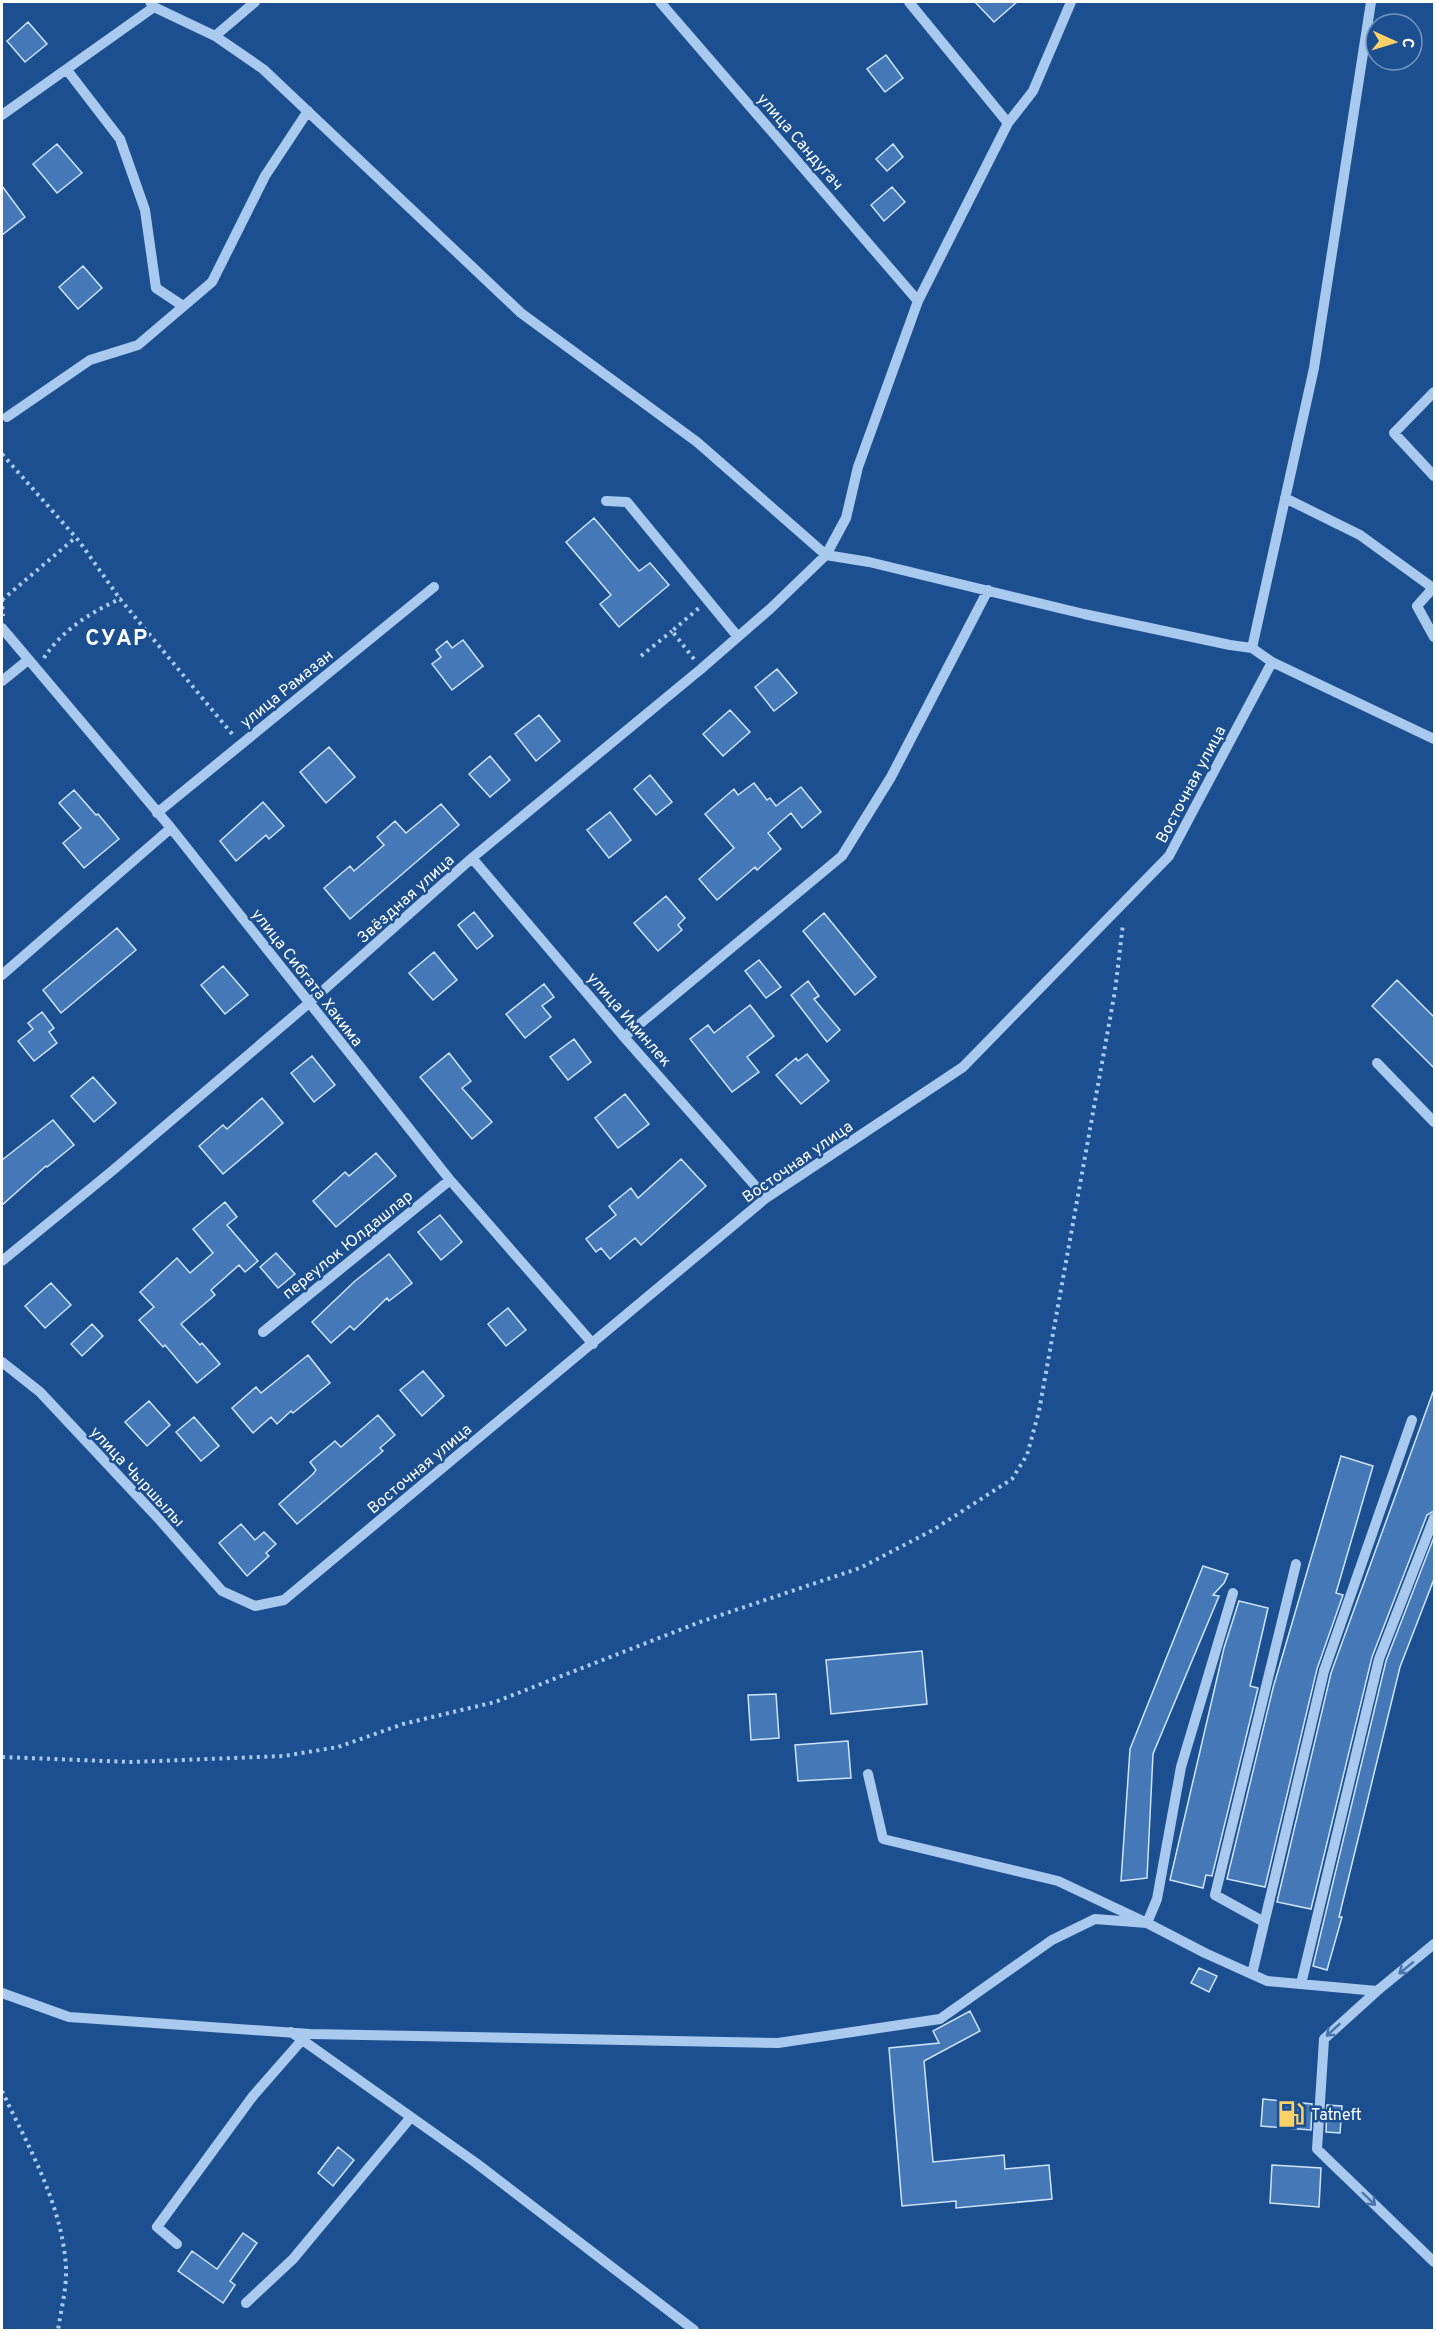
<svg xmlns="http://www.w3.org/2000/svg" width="1436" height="2332" viewBox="0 0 1436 2332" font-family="Overpass,sans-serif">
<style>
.building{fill:#4478b7;stroke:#cfe3fa;stroke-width:1.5}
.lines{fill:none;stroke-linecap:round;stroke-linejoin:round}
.path{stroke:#a9c9ee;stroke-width:4;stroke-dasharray:3 4.5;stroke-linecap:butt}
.minor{stroke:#a9c9ee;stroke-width:10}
.oneway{stroke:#4674ac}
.labels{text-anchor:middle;stroke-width:5;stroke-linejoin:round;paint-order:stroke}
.street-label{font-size:16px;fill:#fff;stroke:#1b4f8f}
.poi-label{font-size:16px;fill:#fff;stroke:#1b4f8f;text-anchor:start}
.district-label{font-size:22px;font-weight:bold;letter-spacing:1.5px;fill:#fff;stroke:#1b4f8f}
</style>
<rect width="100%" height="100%" fill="#1b4f8f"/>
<path class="building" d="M975,2h42l-23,20z
M28,22l19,22 -22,18 -18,-21z
M886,55l17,23 -18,14 -18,-23z
M57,144l25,29 -25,20 -24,-29z
M893,144l10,13 -16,14 -11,-12z
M2,186l23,31 -23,18z
M892,187l13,15 -21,19 -13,-16z
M83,266l19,22 -24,21 -19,-22z
M594,518l45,53 11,-8 19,22 -50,42 -19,-23 11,-9 -45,-53z
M463,640l20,26 -31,24 -20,-26 9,-7 -5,-7 11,-9 5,7z
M777,669l20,24 -23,18 -19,-24z
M730,710l20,22 -27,24 -20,-22z
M539,715l21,26 -24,20 -21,-27z
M329,747l26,30 -29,26 -26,-31z
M490,756l20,24 -20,17 -21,-23z
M650,775l22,27 -16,13 -22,-26z
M754,783l13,17 3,-2 6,8 25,-19 20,25 -19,16 -11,-15 -23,20 13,16 -24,21 -2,-3 -38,33 -18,-21 35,-31 -29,-34 29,-25 4,6z
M74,790l22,25 2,-1 21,25 -35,29 -21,-25 18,-15 -22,-25z
M263,802l21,24 -15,13 -3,-4 -30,26 -16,-20z
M441,804l18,21 -109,94 -26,-31 26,-22 4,5 30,-26 -7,-8 18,-16 11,12z
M610,812l21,28 -22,18 -22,-28z
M666,896l19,22 -7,7 4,5 -24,21 -24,-28z
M474,912l19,24 -16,13 -19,-24z
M824,913l52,64 -21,18 -52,-64z
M117,928l19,22 -75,63 -18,-23z
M434,952l23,28 -24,20 -24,-27z
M759,960l22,27 -15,11 -21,-27z
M223,966l25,29 -23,19 -24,-29z
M1397,980l37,37v51l-62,-62z
M808,981l11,15 -5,3 26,31 -13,12 -36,-47z
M544,984l10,13 -12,9 9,11 -26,21 -19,-24z
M750,1005l24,31 -27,21 12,15 -27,20 -42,-53 18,-14 6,8z
M42,1012l12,16 -5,4 8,11 -23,18 -16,-20 15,-12 -5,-6z
M574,1039l17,23 -23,18 -18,-23z
M449,1053l22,28 -9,7 30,34 -20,17 -52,-62z
M807,1054l22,27 -28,23 -25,-29 20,-17 2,3z
M312,1056l23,29 -21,17 -23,-29z
M93,1077l23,26 -22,19 -23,-26z
M625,1094l24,30 -31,24 -23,-30z
M262,1098l21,25 -60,51 -24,-28 24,-21 4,4z
M53,1120l21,25 -27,22 -1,-1 -44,39v-45z
M376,1153l20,23 -60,51 -23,-26 32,-29 4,4z
M681,1159l25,27 -65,59 -6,-7 -25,21 -9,-11 -5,4 -10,-13 30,-24 -7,-9 22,-18 7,10z
M225,1202l12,15 -10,8 31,36 -13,11 -6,-7 -28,25 4,5 -34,29 19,21 2,-2 18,21 -23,19 -32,-38 -2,2 -24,-27 15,-13 -14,-15 37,-34 13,15 23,-20 -20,-24z
M440,1215l22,27 -21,18 -23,-28z
M276,1253l19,21 -17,14 -18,-21z
M389,1254l23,29 -23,18 -2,-3 -33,32 -4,-4 -19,17 -19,-21 43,-41z
M51,1283l20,22 -26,23 -20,-22z
M508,1308l18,22 -20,16 -18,-22z
M92,1324l11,12 -21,20 -11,-12z
M308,1355l22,28 -37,30 -2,-2 -14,13 -6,-7 -18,16 -21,-25 24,-21 5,6z
M423,1371l21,25 -22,20 -22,-26z
M1433,1392h1v119l-7,4 -55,142 -61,252 -34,-7 54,-229z
M149,1401l21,24 -23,21 -22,-24z
M378,1415l17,20 -15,13 3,3 -86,73 -18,-20 34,-30 3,-4 -6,-8 25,-21 6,6z
M194,1417l25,29 -18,15 -25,-29z
M1341,1456l32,10 -37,127 7,2 -26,74 -52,218 -38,-8 46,-191z
M241,1524l14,16 9,-8 12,12 -10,9 3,3 -22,20 -28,-33z
M1434,1537v42l-34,88 -51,209 -10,41h3l-15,53 -14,-4 73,-305z
M1203,1566l25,8 -4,9 -11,12 6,1 -66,158 -6,124 -26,3 9,-132z
M1239,1601l29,7 -18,78 8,2 -46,188 -6,-1 -3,13 -33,-8 54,-232z
M922,1651l5,53 -96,10 -5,-54z
M776,1694l3,44 -28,2 -3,-45z
M848,1741l3,37 -53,3 -3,-36z
M1199,1968l18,8 -8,16 -18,-9z
M970,2011l10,20 -56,30 9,101 71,-7 1,14 44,-4 3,34 -96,9v-7l-54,5 -13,-158 50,-5 -6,-12z
M1263,2099l49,5 -1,26 -50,-4z
M1327,2105l15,1 -2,27 -14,-1z
M338,2147l16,13 -21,26 -15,-13z
M1272,2165l49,3 -2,39 -49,-4z
M243,2233l14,10 -27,38 5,4 -12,18 -45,-32 14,-20 25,18z"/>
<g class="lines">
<path class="path" d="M2,454l77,87 41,58
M2,599l1,17
M2,600l73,-62
M641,656l31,-25
M44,658c17,-27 47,-46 76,-59l113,136
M694,659l-22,-28 27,-23
M2,1757l129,5 153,-6 54,-9 65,-23 92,-22 205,-80 160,-54 73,-38 79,-51 15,-24 12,-44 76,-420 8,-67
M2,2091c26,55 60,113 64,176 1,20 -5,43 -8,63"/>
<path class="minor" d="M150,2l4,5 61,29 48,33 258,244 176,129 129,113 43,7 215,52 146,31 22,3 20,14 162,77
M660,2l258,299
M909,2l99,121
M215,36l40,-34
M67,70l53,69 25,71 11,78 27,18
M2,115l152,-108
M1434,392l-40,41 40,43
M7,417l83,-57 48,-15 74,-63 53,-106 43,-65
M1285,498l75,37 73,53 -16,18 17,31
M606,501l21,1 111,135
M2,628l169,200 279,352 143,164
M1252,648l62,-280 57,-366
M2,681l26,-21
M157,813l277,-226
M472,858l152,179 142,161
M2,975l169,-147
M624,1037l218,-181 49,-79 97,-187
M1377,1063l57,59
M2,1261l110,-90 197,-168 163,-145 229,-189 69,-60 56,-54 20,-37 12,-51 60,-166 90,-178 25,-32 38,-89
M263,1332l187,-152
M2,1362l38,30 118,126 64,73 33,15 29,-6 482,-402 197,-131 206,-211 103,-194
M868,1774l15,65 175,42 89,42 10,-24 24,-132 52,-174
M1264,1922l-49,-27 81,-331
M1434,1944l-57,47 -53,48 -7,110 117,113
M1252,1974l72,-303 88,-251
M1301,1984l78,-325 55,-141
M2,1993l67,24 241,17 468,9 162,-24 112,-79 43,-21 52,4 58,30 62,28 110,10
M291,2032l185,131 218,167
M177,2244l-20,-17 96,-131 49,-56
M246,2303l47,-44 118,-142"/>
</g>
<defs><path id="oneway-shaft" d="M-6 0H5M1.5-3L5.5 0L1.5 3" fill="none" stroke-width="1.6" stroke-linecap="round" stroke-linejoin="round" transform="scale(1.5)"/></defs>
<g class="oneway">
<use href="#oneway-shaft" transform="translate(1406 1968) rotate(141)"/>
<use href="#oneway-shaft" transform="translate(1333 2030) rotate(138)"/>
<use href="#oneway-shaft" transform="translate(1369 2199) rotate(44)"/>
</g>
<defs>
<symbol id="fuel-bare" viewBox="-9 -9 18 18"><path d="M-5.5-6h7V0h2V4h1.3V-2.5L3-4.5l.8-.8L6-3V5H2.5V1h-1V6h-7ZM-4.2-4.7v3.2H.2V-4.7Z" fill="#ffd166" stroke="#1b4f8f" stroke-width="2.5" paint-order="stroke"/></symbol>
</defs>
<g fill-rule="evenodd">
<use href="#fuel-bare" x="1272" y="2095" width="38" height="38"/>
</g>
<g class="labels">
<g class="street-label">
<text transform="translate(801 141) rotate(49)" y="6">улица Сандугач</text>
<text transform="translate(286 688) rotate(-39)" y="6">улица Рамазан</text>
<text transform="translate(1190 784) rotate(-62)" y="6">Восточная улица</text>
<text transform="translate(405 898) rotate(-42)" y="6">Звёздная улица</text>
<text transform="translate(308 977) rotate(52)" y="6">улица Сибгата Хакима</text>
<text transform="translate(630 1019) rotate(49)" y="6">улица Иминлек</text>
<text transform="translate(797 1161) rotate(-35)" y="6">Восточная улица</text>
<text transform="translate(347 1244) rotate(-39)" y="6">переулок Юлдашлар</text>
<text transform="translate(419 1468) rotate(-40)" y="6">Восточная улица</text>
<text transform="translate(138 1476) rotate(47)" y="6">улица Чыршылы</text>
</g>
<g class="poi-label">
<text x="1311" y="2120">Tatneft</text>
</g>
<g class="district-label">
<text x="117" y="645">СУАР</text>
</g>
</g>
<rect width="1436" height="2332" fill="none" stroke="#ffffff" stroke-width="6"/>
<g transform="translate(1394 42) rotate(94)"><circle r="28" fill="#1b4f8f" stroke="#7695bc" stroke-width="1.5"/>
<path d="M0-4.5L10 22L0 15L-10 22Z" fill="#ffd166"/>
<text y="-9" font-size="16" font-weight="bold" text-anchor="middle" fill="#ffffff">С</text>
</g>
</svg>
